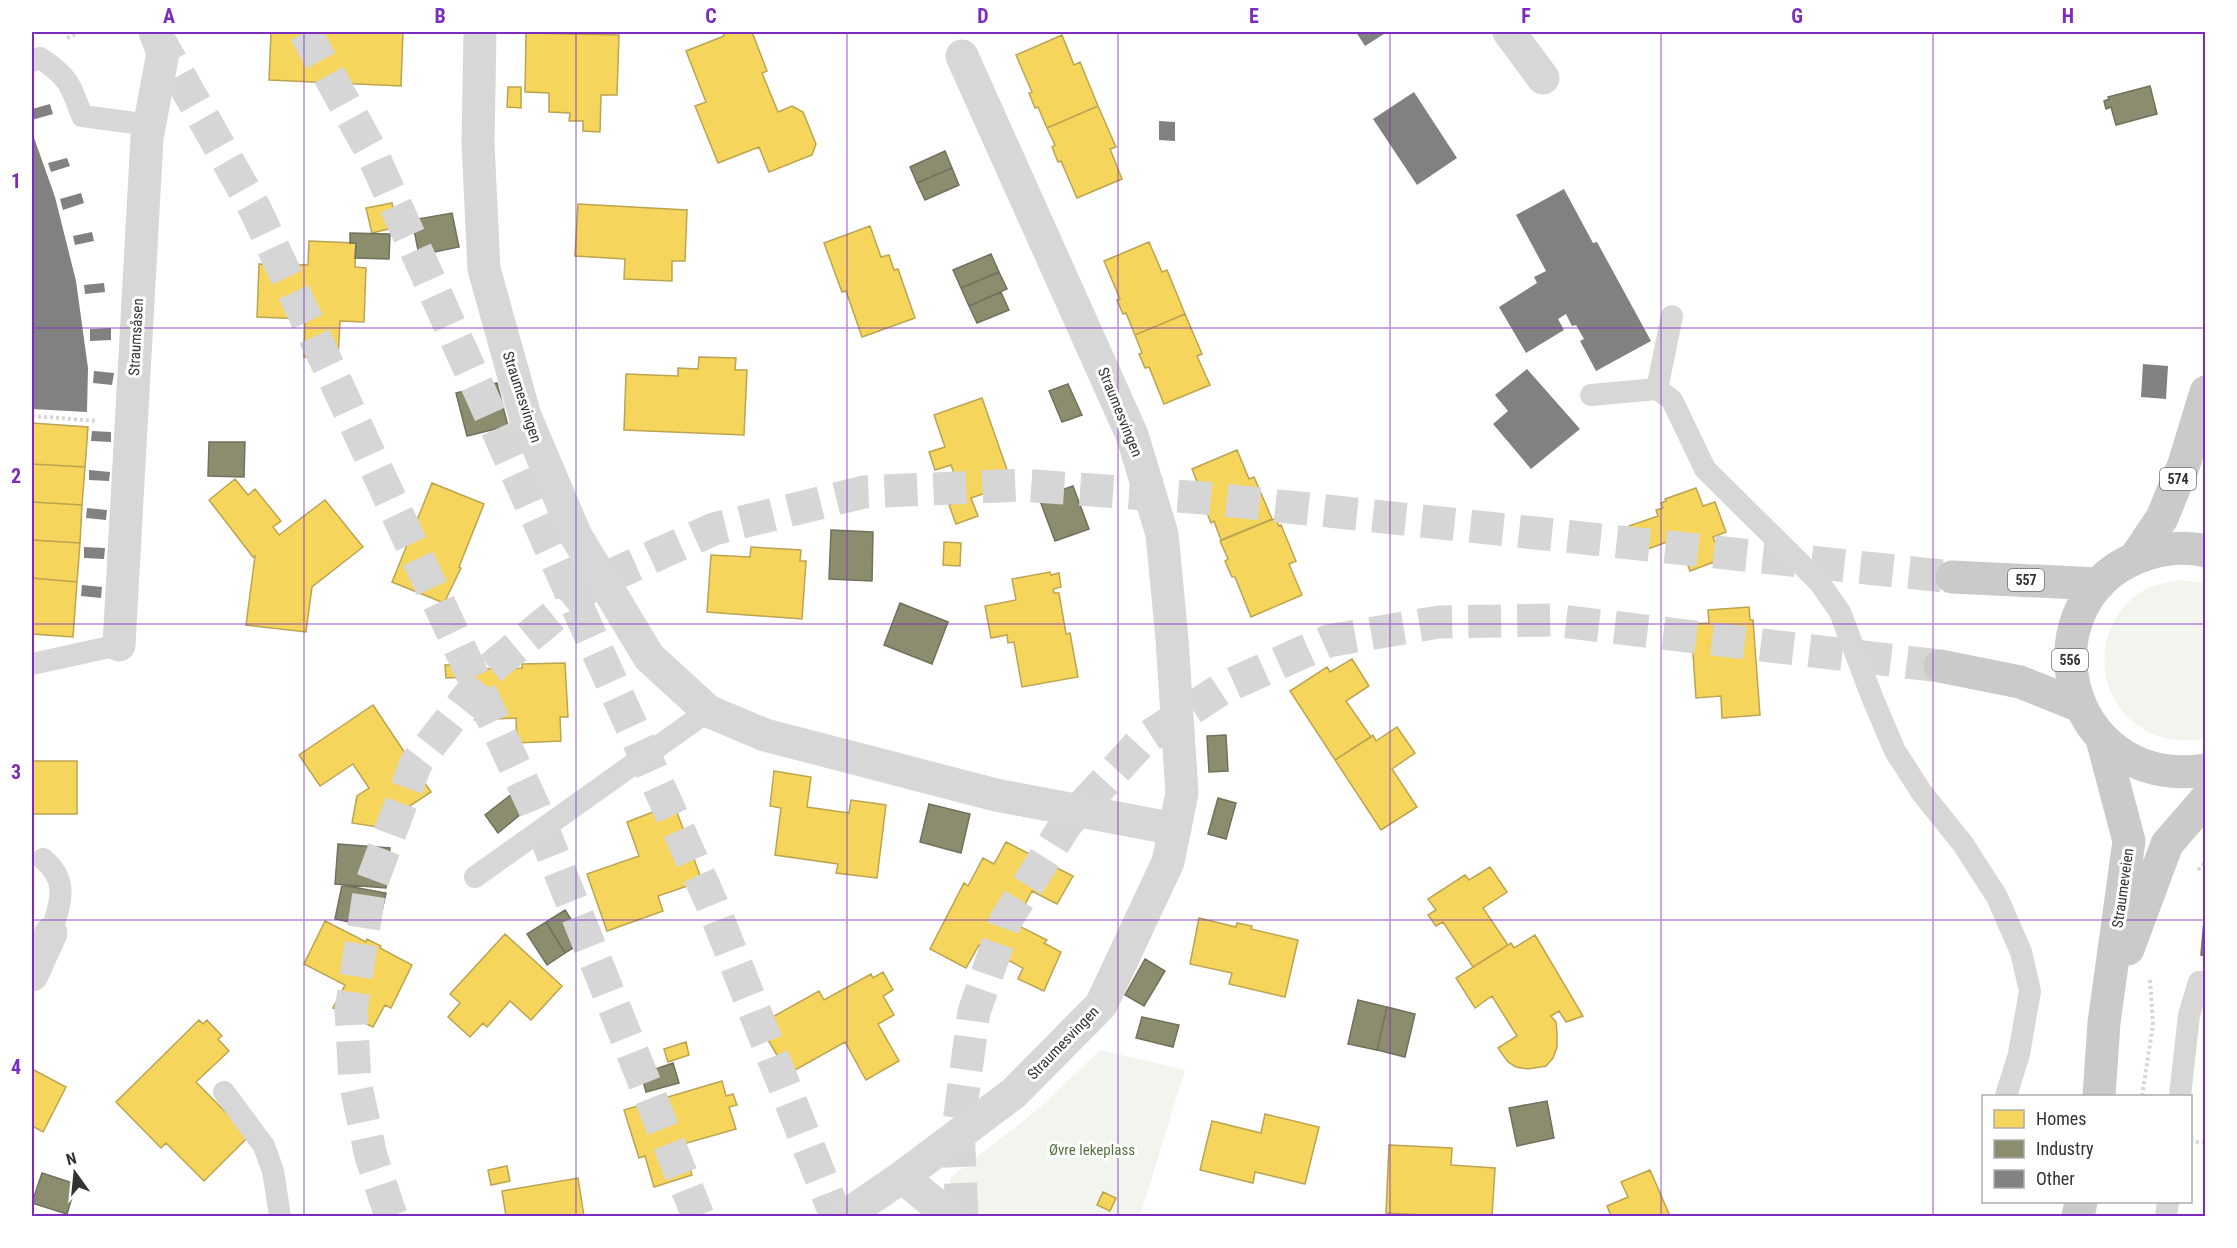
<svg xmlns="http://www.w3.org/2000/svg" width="2237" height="1248" viewBox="0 0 2237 1248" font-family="'Roboto Condensed',sans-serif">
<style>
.green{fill:#f1f5ed}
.homes{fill:#f6d55c;stroke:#bca450;stroke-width:1.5}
.industry{fill:#8c8c6e;stroke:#71715c;stroke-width:1.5}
.building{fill:#818181}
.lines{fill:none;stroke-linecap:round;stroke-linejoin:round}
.primary-tunnel{stroke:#d6d6d6;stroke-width:33;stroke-dasharray:33 16;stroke-linecap:butt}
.path{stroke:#d6d6d6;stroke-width:4;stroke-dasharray:3 3;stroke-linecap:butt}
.service{stroke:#d7d7d7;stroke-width:22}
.minor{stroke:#d7d7d7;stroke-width:33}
.primary{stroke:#cacaca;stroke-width:33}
.grid{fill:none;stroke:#7b2cbf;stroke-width:1.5;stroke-opacity:0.55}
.labels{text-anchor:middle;stroke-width:6;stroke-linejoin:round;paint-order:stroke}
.shield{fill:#fff;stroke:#707070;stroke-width:1.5}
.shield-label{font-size:14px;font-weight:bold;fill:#333}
.street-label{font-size:15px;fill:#333;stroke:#fff}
.park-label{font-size:15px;fill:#56703f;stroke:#fff}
.neatline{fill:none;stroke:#7b2cbf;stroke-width:2}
.grid-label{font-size:20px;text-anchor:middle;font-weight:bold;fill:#7b2cbf}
</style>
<rect width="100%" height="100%" fill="#fff"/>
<path class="green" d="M2180,580l25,3 1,154c-13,5 -28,4 -41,1 -65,-17 -81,-97 -32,-140 13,-12 31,-15 47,-18z
M1100,1050l85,20 -45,146h-168l-22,-14v-24l87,-68z"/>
<path class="homes" d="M271,32h132l-2,54 -132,-6z
M723,32h29l15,39 -5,2 16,39 14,-6 11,6 13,32 -4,11 -43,17 -10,-25 -41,16 -23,-57 11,-4 -20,-51 38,-15z
M526,33l93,2 -2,60h-16l-1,37 -17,-1v-10h-14l1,-8 -21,-1v-19l-24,-1z
M1062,35l12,30 6,-3 18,44 -51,22 -9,-21 -3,1 -6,-15 3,-1 -16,-37z
M508,87h13v21l-14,-1z
M1098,106l18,41 -6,2 12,30 -45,19 -16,-37 -3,1 -6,-15 3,-2 -8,-17z
M392,203l5,24 -25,6 -6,-25z
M578,204l109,6 -2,51h-13v20l-48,-2 1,-20 -50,-3z
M870,226l11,31 8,-2 5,15 4,-1 17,49 -53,19 -16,-46 -4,1 -18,-49z
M309,241l47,2 -1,24 11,1 -2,54 -24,-1 -2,38 -34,-2 1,-38 -48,-2 2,-53 49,1z
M1149,242l13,30 5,-2 18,44 -50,21 -9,-22 -3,1 -6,-14 3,-1 -16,-38z
M1185,314l17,40 -5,2 13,29 -46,19 -15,-37 -4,1 -6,-14 3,-1 -7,-18z
M699,357l37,1 -1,12h12l-3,65 -120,-5 2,-56 52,2v-8l20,1z
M982,398l30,86 -41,14 7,18 -22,8 -7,-19 14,-6 -12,-34 -16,5 -6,-18 16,-5 -11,-32z
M32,423l56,4 -3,40 -53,-3z
M1237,450l12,29 5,-2 18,42 -51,21 -7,-19 -3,2 -6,-15 2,-1 -15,-38z
M32,464l53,3 -3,38 -50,-3z
M235,479l13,16 7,-6 26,32 -8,6 6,8 46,-35 38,47 -51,40 -6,45 -60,-7 9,-69 -2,1 -44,-57z
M432,483l52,21 -25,63 2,1 -17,35 -52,-21z
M1696,488l7,18 12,-4 11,30 -13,5 9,22 -32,12 -12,-33 -33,12 -6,-17 -7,3 -3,-10 29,-10 -2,-6 7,-2 -2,-5 5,-2 -1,-2z
M32,502l50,3 -2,38 -48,-3z
M1274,519l2,1 3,6 2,-1 15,36 -7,3 13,31 -51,22 -16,-40h-3l-7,-16 3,-2 -8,-18z
M32,540l48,3 -3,39 -45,-4z
M944,542l17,1 -1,23 -17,-1z
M751,547l50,3 -1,11h6l-4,58 -95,-7 4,-57 39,2z
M1050,572l1,3 8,-2 2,14 -8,2 1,4h5l7,41 4,-1 8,44 -56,10 -8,-45 -6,1 -1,-8 -16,3 -6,-32 31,-6 -4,-21z
M32,578l45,4 -4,55 -41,-3z
M1749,607l1,13h3l7,95 -38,3 -1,-22 -25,2 -5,-74 18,-1 -1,-13z
M1352,659l17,27 -23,15 25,36 -36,23 -45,-69 37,-24 3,5z
M565,663l3,54h-8l1,24 -44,2 -1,-25 -41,2 -2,-51 49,-1v-4z
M468,664v13l-22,1 -1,-13z
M373,705l58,87 -53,35 -26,-4 5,-27 12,-8 -16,-24 -33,22 -21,-31z
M1397,727l18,26 -23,16 25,38 -36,23 -46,-70 38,-25 3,6z
M32,761h45v53h-45z
M774,771l37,6 -4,30 42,6 2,-13 35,5 -9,73 -41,-5 2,-9 -63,-9 6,-47 -11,-2z
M674,804l28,77 -44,15 5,15 -56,20 -20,-57 52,-18 -12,-34z
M1006,842l67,34 -16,28 -25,-13 -17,33 32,16 -3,3 17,9 -17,39 -26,-12 5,-11 -44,-23 -13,23 -36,-19 34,-66 4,3 15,-28 11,6z
M1490,867l17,25 -24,16 25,37 -35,22 -30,-45 -7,4 -8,-11 8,-5 -8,-11 37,-24 4,5z
M1199,918l37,9 1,-4 15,3 -1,3 47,11 -13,57 -56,-13 3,-11 -42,-9z
M325,921l41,21 1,-3 14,7 -1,2 32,17 -21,43 -6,-3 -12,22 -40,-19 12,-23 -41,-21z
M505,934l57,52 -31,34 -21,-19 -23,26 -4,-4 -13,14 -22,-20 12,-14 -10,-9z
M1535,935l48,81 -17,6 -7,-11 -8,5 5,6 1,11v14l-4,11 -7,8 -18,3 -12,-2 -8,-5 -10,-14 19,-12 -25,-40 -17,12 -19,-30 55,-35 3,5z
M883,972l10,18 -10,6 11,19 -16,9 21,37 -33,19 -21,-38 -57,32 -24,-41 9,-5 -4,-9 50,-28 5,9 47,-26 2,4z
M199,1020l4,4 4,-4 15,16 -4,3 11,12 -33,31 53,54 -45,45 -38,-38 -5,5 -45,-46z
M686,1042l3,13 -21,7 -4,-13z
M32,1069l34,18 -23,45 -11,-6z
M722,1081l4,15 7,-2 4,11 -8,2 7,22 -53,15 9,31 -38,12 -9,-31 -6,2 -15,-48z
M1265,1114l54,13 -14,57 -50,-12 -2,11 -53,-13 12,-49 49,12z
M1389,1145l63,3 -1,17 44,3 -3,48h-50l-56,-3z
M507,1166l3,15 -19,4 -3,-15z
M1650,1170l20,46h-59l-4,-10 21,-9 -7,-15z
M578,1178l6,38h-78l-4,-25z
M1103,1192l13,6 -6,13 -13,-6z"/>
<path class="industry" d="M2150,86l7,28 -41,11 -5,-18 -5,2 -2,-8 5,-2 -1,-2z
M945,151l7,17 -35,15 -7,-16z
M952,168l7,17 -34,15 -8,-17z
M452,213l7,34 -40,8 -7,-35z
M350,233l40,1 -1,25 -34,-1 1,-15h-6z
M991,254l8,18 -38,16 -8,-18z
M999,272l8,17 -38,17 -8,-18z
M1001,292l8,18 -32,13 -8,-17z
M497,383l11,43 -41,10 -11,-43z
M1068,384l14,31 -20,7 -13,-31z
M209,442h36l-1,35 -36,-1z
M1073,486l16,43 -34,12 -16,-43z
M831,530l42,2 -1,49 -43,-2z
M900,603l48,19 -16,42 -48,-19z
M1226,735l2,36 -19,1 -2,-36z
M513,793l13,17 -28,23 -13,-18z
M1218,798l18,5 -10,36 -18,-5z
M929,804l41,10 -9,39 -41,-11z
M338,844l52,4 -4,40 -51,-4z
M342,885l44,8 -8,35 -43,-9z
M565,910l20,31 -20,12 -19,-31z
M2204,920h2v36l-5,-1z
M546,922l19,31 -18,12 -20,-31z
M1145,959l20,12 -21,35 -19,-11z
M1358,1000l29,7 -10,43 -29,-6z
M1387,1007l28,7 -10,43 -28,-7z
M1142,1017l37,8 -6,22 -37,-9z
M673,1063l6,20 -33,9 -5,-18z
M1547,1101l7,37 -37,8 -8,-38z
M42,1173l34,11 -9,30 -35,-11z"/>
<path class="building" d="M1356,32h31l-22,14z
M1414,92l43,66 -40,27 -44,-66z
M50,104l3,10 -21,6v-11z
M1159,121l16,1v19l-16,-1z
M32,132l23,65 21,84 12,87 -1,44 -55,-3z
M67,158l3,8 -19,6 -3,-9z
M1564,189l29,54 4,-1 54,99 -55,30 -16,-30 4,-2 -8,-14 -4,1 -6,-12 -8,5 6,11 -38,23 -27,-46 38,-24 -3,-6 12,-6 -30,-56z
M81,193l3,10 -21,7 -3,-11z
M92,232l2,9 -19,4 -2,-9z
M104,283l1,9 -20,2 -1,-9z
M111,328v12l-21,1v-12z
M2143,364l25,2 -2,33 -25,-2z
M1527,369l53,60 -49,40 -38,-45 15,-13 -13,-16z
M94,371l20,2 -2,12 -19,-2z
M92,431l19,1v10l-20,-1z
M89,470l21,2 -1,9 -20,-1z
M87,508l20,2 -1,10 -20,-2z
M84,547l21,1 -1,11 -20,-1z
M82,585l20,2 -1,11 -20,-2z"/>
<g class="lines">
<path class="primary-tunnel" d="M305,32l65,117 342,755 124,312
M155,33l100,176 278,596 165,411
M391,1216l-20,-60 -16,-74 -4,-72 19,-123 46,-124 74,-94 102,-85 122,-55 150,-37 156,-7 184,13 748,79
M962,1216l-4,-87 16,-117 32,-92 60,-96 76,-83 81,-53 105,-47 111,-19 113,-2 388,46"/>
<path class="path" d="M67,38l13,-6
M32,416l65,5
M2198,870l8,-9
M2142,1096l11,-71 -3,-47
M2190,1141l16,2"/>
<path class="service" d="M32,61l8,-3c28,18 31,27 42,58l68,9
M1657,389l15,-73
M1591,395l66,-6 15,11 33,69 114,113 21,30 32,85 23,54 27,42 41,51 34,53 24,55 9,39 -11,63 -13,42
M32,664l87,-19
M43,859c27,22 17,45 8,74
M475,877l233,-166
M224,1092l40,54 9,25 7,45
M2180,1096l9,-81 10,-33h7
M2166,1216l2,-14"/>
<path class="minor" d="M480,32l-2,111 6,126 41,147 51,120 73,121 59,54 57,24 231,60 179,34
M1509,32l34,46
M119,645l28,-507 16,-85 -8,-21
M32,975l19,-42
M902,1177l48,39
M845,1216l57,-39 112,-84 87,-88 67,-143 14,-69 -10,-154 -10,-105 -30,-99 -170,-379"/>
<path class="primary" d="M2206,551c-20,-5 -40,-3 -59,3 -128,41 -86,238 59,216
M2135,558l27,-40 22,-54 22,-72
M1952,577l147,7
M1940,666l80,16 60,24
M2128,949l39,-105 39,-45
M2099,1096l5,-73 25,-182 -27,-102
M2078,1216l3,-14"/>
</g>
<path class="grid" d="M304,32v1184M576,32v1184M847,32v1184M1118,32v1184M1390,32v1184M1661,32v1184M1933,32v1184M32,328h2174M32,624h2174M32,920h2174"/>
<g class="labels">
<g class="shield">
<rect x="2160" y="468" width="36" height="22" rx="4.5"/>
<rect x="2008" y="569" width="36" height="22" rx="4.5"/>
<rect x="2052" y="649" width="36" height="22" rx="4.5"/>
</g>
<g class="shield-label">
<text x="2178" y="484">574</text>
<text x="2026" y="585">557</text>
<text x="2070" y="665">556</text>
</g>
<g class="street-label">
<text transform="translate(136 337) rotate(-87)" y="5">Straumsåsen</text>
<text transform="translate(522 397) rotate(72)" y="5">Straumesvingen</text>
<text transform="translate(1120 412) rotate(68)" y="5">Straumesvingen</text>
<text transform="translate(2123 888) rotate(-82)" y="5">Straumeveien</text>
<text transform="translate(1063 1043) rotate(-46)" y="5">Straumesvingen</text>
</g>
<g class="park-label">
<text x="1092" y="1155">Øvre lekeplass</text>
</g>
</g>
<rect width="2237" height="1248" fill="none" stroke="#ffffff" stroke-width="66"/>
<rect x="1982" y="1095" width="210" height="108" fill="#ffffff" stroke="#adadad" stroke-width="1.5"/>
<rect x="1994" y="1110" width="30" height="18" fill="#f6d55c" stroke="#adadad" stroke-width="1.5"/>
<text x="2036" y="1125" font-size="18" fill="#333333">Homes</text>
<rect x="1994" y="1140" width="30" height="18" fill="#8c8c6e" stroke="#adadad" stroke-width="1.5"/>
<text x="2036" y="1155" font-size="18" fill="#333333">Industry</text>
<rect x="1994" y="1170" width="30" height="18" fill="#818181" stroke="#adadad" stroke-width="1.5"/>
<text x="2036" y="1185" font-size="18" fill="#333333">Other</text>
<g transform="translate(75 1173) rotate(345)" stroke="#ffffff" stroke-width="4.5" paint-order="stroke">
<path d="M0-4.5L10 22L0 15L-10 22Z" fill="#333333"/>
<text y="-9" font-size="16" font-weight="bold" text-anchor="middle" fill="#333333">N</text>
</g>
<rect x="33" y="33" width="2171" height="1182" class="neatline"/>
<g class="grid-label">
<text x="169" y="23">A</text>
<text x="440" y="23">B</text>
<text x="711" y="23">C</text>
<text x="983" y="23">D</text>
<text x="1254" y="23">E</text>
<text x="1526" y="23">F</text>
<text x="1797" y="23">G</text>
<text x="2068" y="23">H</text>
<text x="16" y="188">1</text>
<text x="16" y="483">2</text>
<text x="16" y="779">3</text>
<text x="16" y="1074">4</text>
</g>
</svg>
